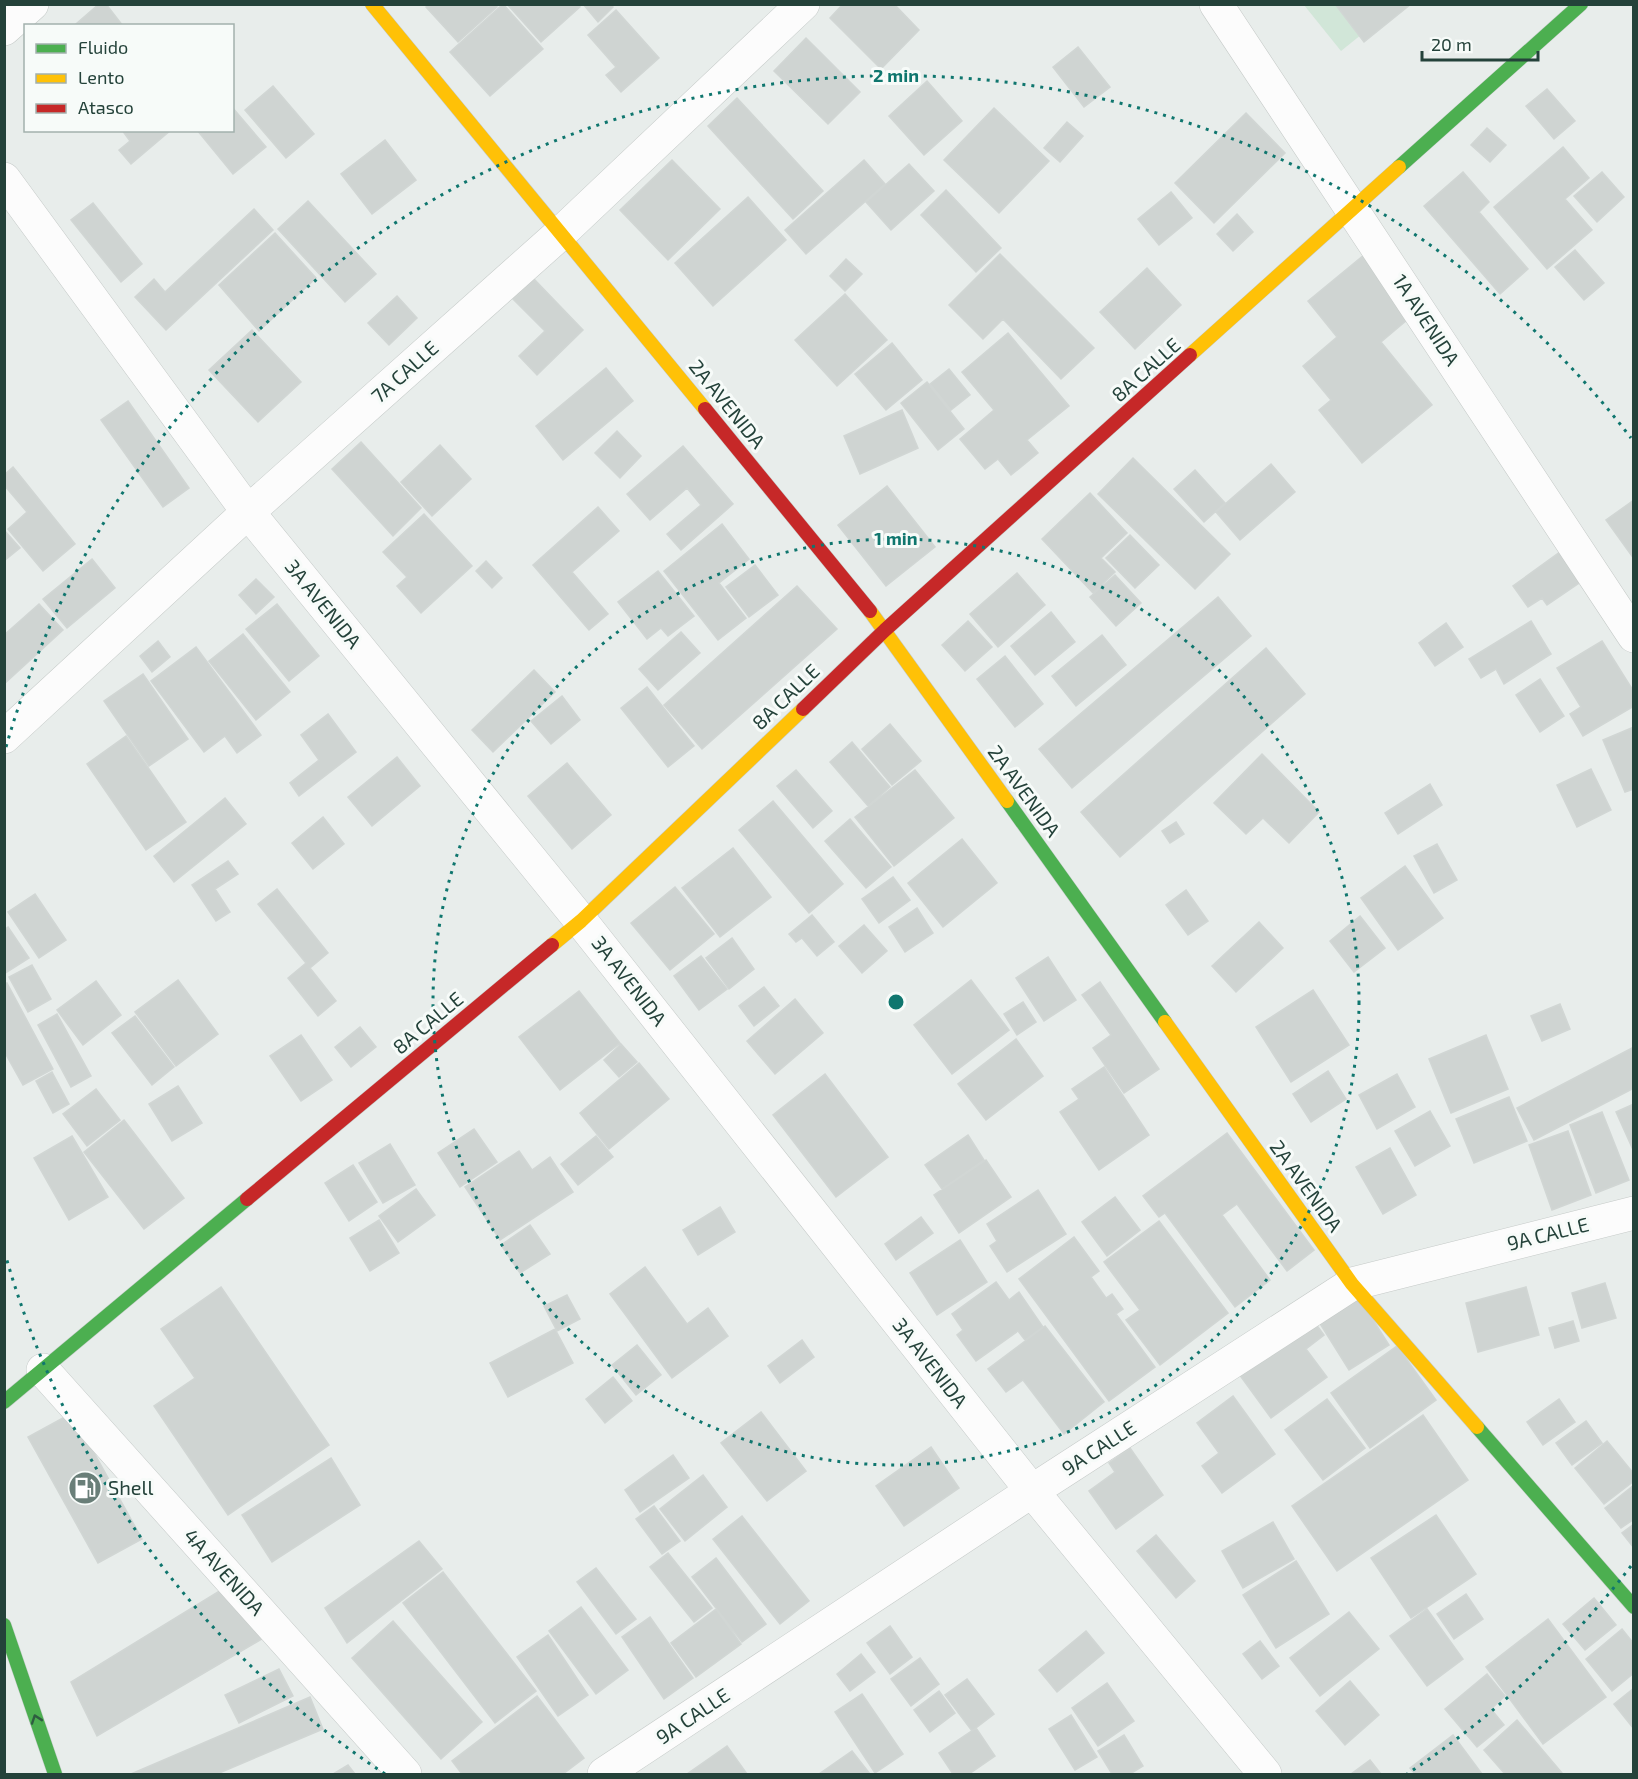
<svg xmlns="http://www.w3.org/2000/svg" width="1638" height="1779" viewBox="0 0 1638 1779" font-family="'Exo 2',sans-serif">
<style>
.green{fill:#d1e6d8}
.building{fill:#cfd4d2;stroke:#d1d6d4;stroke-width:1.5}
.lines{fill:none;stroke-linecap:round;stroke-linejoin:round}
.street-casing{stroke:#c5cac8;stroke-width:34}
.fast-casing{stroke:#c3cbc8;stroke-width:15}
.slow-casing{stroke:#c3cbc8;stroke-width:15}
.jam-casing{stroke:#c3cbc8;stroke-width:15}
.street{stroke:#fcfcfc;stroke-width:33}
.fast{stroke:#4caf50;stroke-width:14}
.slow{stroke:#ffc107;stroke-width:14}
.jam{stroke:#c62828;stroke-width:14}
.oneway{stroke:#2e5d40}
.ring{fill:none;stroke:#0f766e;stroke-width:3;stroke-dasharray:3 6}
.labels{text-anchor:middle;stroke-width:6;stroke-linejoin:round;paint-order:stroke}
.street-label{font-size:20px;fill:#24423a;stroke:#f7fbf9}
.poi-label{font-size:20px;fill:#24423a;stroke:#f7fbf9;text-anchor:start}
.centre{fill:#0f766e;stroke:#f7fbf9;stroke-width:3}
.ring-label{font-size:18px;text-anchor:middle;font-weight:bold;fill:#0f766e;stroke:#f7fbf9;stroke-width:6;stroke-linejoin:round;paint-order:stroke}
</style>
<rect width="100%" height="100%" fill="#e8edeb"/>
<path class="green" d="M1304,5h94l-57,46z"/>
<path class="building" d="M99,4h7l17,22h-46l-1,-2z
M429,4h66l2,3 -39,35 -32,-35z
M503,4l40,45 -53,47 -40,-44z
M507,4h71l2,3 -39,35z
M583,4h27l3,3 -15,15z
M843,4h51l25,26 -38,39 -51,-51z
M1335,4h76l-47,38z
M616,10l43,48 -38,34 -15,-17 10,-8 -28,-32z
M806,38l54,54 -32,32 -54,-53z
M1078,47l32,40 -26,20 -31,-40z
M927,81l35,40 -38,34 -35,-39z
M273,86l41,48 -28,24 -41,-48z
M1547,89l28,32 -21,18 -28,-33z
M737,98l86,93 -30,28 -85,-93z
M232,107l34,40 -33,27 -36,-44h35z
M994,108l55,53 -50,52 -55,-53z
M1246,113l39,40 -71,70 -39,-40z
M1067,122l16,14 -23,26 -16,-14z
M1487,128l19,17 -16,17 -19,-17z
M122,130h49l-40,34 -12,-14 11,-9z
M385,140l31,40 -44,34 -31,-40z
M1563,147l26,31 -24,21 27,31 -45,39 -53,-62z
M672,160l48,49 -52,51 -48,-50z
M864,160l21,24 -79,70 -21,-24z
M909,164l25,27 -43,39 -25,-28z
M1463,172l26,30 -10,10 49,57 -28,25 -76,-88z
M1602,172l22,25 -27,25 -23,-26z
M946,190l55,58 -25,24 -55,-57z
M1171,192l21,26 -33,27 -21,-26z
M748,197l38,43 -73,66 -38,-43z
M308,201l68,73 -31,28 -67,-73z
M93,203l49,61 -21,18 -50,-62z
M254,209l19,21 -107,100 -31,-33 19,-18 11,13z
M1237,214l16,18 -20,19 -16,-17z
M275,233l41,45 -57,53 -40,-46z
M1575,250l29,33 -20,17 -29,-33z
M1000,254l94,94 -33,31 -58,-60 -20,20 -34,-34z
M1364,255l49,60 -32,27 51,63 -70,58 -43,-53 12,-10 -28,-34 34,-29 -29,-36z
M846,259l16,15 -17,17 -15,-15z
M1147,268l34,37 -46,44 -35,-37z
M534,279l49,51 -46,45 -18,-19 26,-25 -32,-32z
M845,294l42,46 -50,46 -42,-46z
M397,296l20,22 -28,27 -21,-22z
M252,330l49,52 -43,40 -49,-52z
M1008,333l61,73 -42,34 11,13 -27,22 -13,-16 -13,10 -25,-30 34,-29 -32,-38z
M892,343l30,37 -36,30 -31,-36z
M606,368l27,33 -70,59 -27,-34z
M949,369l21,26 -19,15 -21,-26z
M927,382l37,47 -26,21 -37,-47z
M128,401l61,87 -26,19 -62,-87z
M902,410l16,38 -58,26 -16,-38z
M617,431l24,25 -21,22 -25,-25z
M361,442l60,66 -28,28 -61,-67z
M440,445l31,34 -39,37 -31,-34z
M683,446l50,58 -52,46 -14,-16 34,-29 -14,-17 -37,32 -23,-26z
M1133,458l97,96 -35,35 -97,-95z
M1271,464l24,28 -55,48 -24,-28z
M13,467l62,77 -32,27 -35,-42 19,-17 -23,-27v-10z
M1195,470l30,33 -21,19 -30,-33z
M887,486l48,61 -49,39 -48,-61z
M1090,493l37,40 -26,25 14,14 -22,21 -51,-54z
M1634,500v59l-28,-39z
M598,507l21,24 -47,41 36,42 -19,16 -56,-65z
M424,514l48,52 -51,47 -24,-27 10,-9 -24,-25z
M722,524l27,35 -30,24 27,35 -28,22 -54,-69z
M4,530l16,18 -16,13z
M1130,535l29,30 -24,23 -29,-30z
M1564,549l21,30 -38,26 -5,-7 -14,9 -15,-21z
M92,559l23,29 -48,40 -24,-29z
M486,561l16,17 -10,10 -16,-17z
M755,565l23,30 -29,22 -23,-30z
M658,571l36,45 -26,20 -7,-8 -14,11 -29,-37z
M1017,573l28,32 -47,42 -28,-33z
M1115,575l26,28 -25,23 -26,-29z
M256,579l18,18 -18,17 -17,-19z
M797,586l40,43 -135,120 -38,-44z
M1218,597l33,39 -179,152 -33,-39z
M39,604l24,26 -59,54v-49z
M277,604l42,52 -30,25 -43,-52z
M1051,612l24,30 -40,33 -24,-29z
M968,621l24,26 -27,24 -23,-26z
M1531,621l20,33 -47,30 -8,-15 -15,9 -12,-19z
M1446,623l17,24 -28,19 -16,-23z
M681,632l19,21 -42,37 -19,-21z
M243,634l47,58 -34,28 -47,-59z
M1102,635l24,30 -50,41 -24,-30z
M158,641l12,16 -18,15 -12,-16z
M1602,641l32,51v14l-51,30 -13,-22 11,-7 -24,-39z
M196,647l65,88 -24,18 -12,-17 -21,16 -53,-71z
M1266,648l39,46 -185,163 -39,-45z
M1005,656l38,48 -28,23 -38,-48z
M534,670l21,22 -62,60 -21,-22z
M143,674l45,65 -39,27 -45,-65z
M1540,679l24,37 -24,16 -24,-37z
M647,687l47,59 -26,21 -47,-59z
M562,696l18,24 -29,24 -20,-23z
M328,714l28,38 -57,44 -9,-13 29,-23 -18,-25z
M890,724l31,37 -29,24 -30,-36z
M1634,727v62l-9,3 -22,-52z
M126,736l60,86 -40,28 -59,-86z
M852,742l38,45 -22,19 -38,-44z
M1262,754l57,58 -30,31 -26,-25 -17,16 -32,-31z
M397,757l23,29 -48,40 -24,-29z
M567,763l44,52 -39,34 -44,-53z
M1591,769l20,41 -34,17 -20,-42z
M796,770l36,41 -19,17 -36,-42z
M915,770l39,48 -60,48 -39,-49z
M1430,784l12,21 -44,29 -13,-21z
M225,798l21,26 -72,58 -20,-26z
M773,801l70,83 -34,29 -70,-83z
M323,817l21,27 -31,25 -21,-26z
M850,819l41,48 -25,21 -41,-47z
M1176,822l8,12 -14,9 -8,-12z
M962,839l35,44 -54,44 -35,-44z
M1437,844l20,36 -23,13 -20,-37z
M733,848l38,49 -51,40 -38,-49z
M228,861l10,13 -23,15 15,23 -14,9 -24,-36z
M1405,866l38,52 -45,32 -37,-52z
M893,877l17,23 -31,23 -17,-24z
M675,887l39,47 -44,36 -39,-47z
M277,889l51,64 -18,15 26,33 -18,15 -30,-38 18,-15 -48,-59z
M1186,890l22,31 -20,14 -22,-30z
M35,894l31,46 -27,18 -31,-46z
M917,908l16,25 -28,19 -16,-25z
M812,915l22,27 -17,14 -15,-18 -6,4 -7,-8z
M1360,916l25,32 -31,24 -24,-31z
M1259,922l24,26 -47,44 -24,-26z
M864,925l23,26 -25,22 -23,-27z
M8,927l21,31 -25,16v-44z
M732,938l22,31 -25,20 -23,-31z
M701,956l26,33 -28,21 -25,-34z
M1048,957l28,43 -32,21 -28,-43z
M32,965l19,34 -23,13 -19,-35z
M178,980l40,54 -42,32 -41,-54z
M971,980l38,50 -57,44 -38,-49z
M96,981l25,34 -38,30 -26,-35z
M1100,982l59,87 -35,24 -31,-45 18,-13 -29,-40z
M7,983l46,86 -30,16 -19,-34v-67z
M764,987l15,19 -25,20 -15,-20z
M1313,990l36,55 -58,37 -35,-55z
M579,991l41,52 -60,47 -41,-53z
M795,999l28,34 -48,41 -28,-33z
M1023,1002l13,20 -19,13 -13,-21z
M1560,1004l10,25 -28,12 -11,-25z
M57,1014l34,62 -20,11 -33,-62z
M135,1016l39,51 -22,18 -40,-52z
M360,1027l16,20 -25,20 -16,-20z
M301,1035l31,45 -31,21 -31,-45z
M1486,1035l22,54 -57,24 -22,-54z
M1016,1039l27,37 -57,44 -28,-36z
M621,1044l16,18 -18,15 -15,-17z
M1634,1047v41l-100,52 -17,-32z
M639,1063l30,36 -60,50 -29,-36z
M1104,1067l45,68 -50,35 -39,-58 19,-13 -7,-10z
M1328,1071l18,28 -35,23 -18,-28z
M52,1072l17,32 -16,9 -17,-32z
M825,1074l63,83 -52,40 -63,-82z
M1397,1074l18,33 -38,22 -18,-34z
M178,1086l24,37 -30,18 -23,-37z
M96,1089l24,31 -33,26 -24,-32z
M1509,1097l18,44 -53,22 -18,-44z
M1634,1104v48l-18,-40z
M1430,1111l20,35 -35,20 -20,-35z
M1602,1112l27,68 -33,13 -26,-68z
M124,1120l60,78 -40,31 -60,-77z
M474,1129l23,33 -37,25 -22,-34z
M1568,1131l23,64 -39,15 -23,-65z
M1227,1133l87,117 -27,21 -50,-67 -15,11 48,65 -35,27 -70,-94 -6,4 -16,-21z
M968,1135l16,25 -42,29 -17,-24z
M72,1136l36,61 -39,23 -35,-62z
M596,1136l17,21 -35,28 -17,-21z
M390,1144l25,41 -32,18 -24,-40z
M1390,1148l26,47 -33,19 -27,-47z
M519,1151l13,19 18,-13 23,35 -73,48 -35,-53z
M986,1160l25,37 -52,36 -25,-38z
M353,1165l24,37 -28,19 -24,-38z
M416,1189l19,26 -37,27 -19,-26z
M1038,1190l28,44 -59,38 -17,-26 7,-5 -10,-17z
M1115,1197l25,33 -33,26 -25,-34z
M720,1207l15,25 -37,23 -15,-25z
M921,1217l12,16 -37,27 -11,-16z
M379,1220l20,33 -29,18 -20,-33z
M1159,1221l69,92 -68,52 -34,-45 14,-10 -36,-48z
M530,1225l20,29 -30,19 -19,-28z
M1074,1237l25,34 -8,6 15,21 6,-4 11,15 -7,5 39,53 -46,34 -90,-122z
M960,1240l27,42 -50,33 -27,-42z
M645,1267l42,57 21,-16 20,28 -56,42 -62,-84z
M996,1282l13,18 10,-8 24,35 -18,13 -7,-9 -42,30 -19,-26 6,-5 -11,-16z
M1605,1283l11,35 -34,10 -10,-35z
M221,1287l108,158 -101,70 -74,-109 41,-28 -34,-49z
M1526,1287l13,48 -61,17 -12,-49z
M567,1295l13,24 -23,12 -13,-25z
M1358,1296l31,49 -40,25 -30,-48z
M1310,1316l14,19 -18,14 21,28 -56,41 -35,-48z
M1573,1321l6,20 -24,7 -6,-20z
M1045,1326l59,76 -40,32 -41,-54 -17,12 -18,-23z
M555,1329l18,34 -65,34 -18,-34z
M802,1340l12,17 -34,26 -12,-17z
M637,1345l24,30 -25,20 -24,-30z
M1397,1346l39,54 -66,48 -39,-55z
M613,1377l19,24 -27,22 -19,-24z
M1233,1396l42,58 -53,39 -20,-27 17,-13 -22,-30z
M1327,1399l38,49 -42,32 -38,-50z
M1559,1399l16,23 -32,23 -16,-23z
M761,1412l45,59 -39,30 -46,-58z
M72,1413l70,126 -44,24 -70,-126z
M1423,1415l45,65 -131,91 -45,-65z
M1586,1421l16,22 -30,22 -16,-22z
M1607,1441l27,33v7l-30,23 -29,-36z
M931,1447l28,41 -55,38 -28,-40z
M1130,1448l33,47 -47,34 -27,-38 26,-19 -6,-9z
M673,1455l16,23 -49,34 -15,-22z
M331,1458l29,47 -88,57 -30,-47z
M703,1475l24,32 -42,34 -25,-32z
M1634,1485v34l-13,9 -16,-20z
M654,1506l26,35 -18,13 -26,-35z
M1436,1515l40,59 -65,44 -40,-60z
M742,1516l67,85 -29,23 -67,-85z
M1273,1522l21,37 -51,29 -21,-37z
M1634,1524v24l-12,-15z
M1156,1535l39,46 -19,17 -39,-47z
M419,1541l23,28 -95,74 -22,-35z
M668,1553l44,55 -18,14 -44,-55z
M716,1558l50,66 -24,18 -50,-65z
M1296,1561l33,53 -53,34 -33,-53z
M596,1568l40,51 -20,15 -39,-52z
M443,1572l93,119 -41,32 -92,-120z
M239,1579l33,54 -175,103 -26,-54z
M1466,1594l17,25 -29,20 -17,-25z
M1594,1598l22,27 -31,25 -22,-26z
M581,1607l47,63 -32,24 -47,-63z
M716,1609l25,35 -45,33 -25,-34z
M1427,1609l36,50 -36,27 -37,-50z
M1349,1612l30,37 -59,47 -30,-38z
M650,1617l43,61 -29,21 -42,-62z
M1548,1619l58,78 -63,47 -57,-77z
M393,1621l89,101 -41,37 -89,-101z
M890,1626l22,31 -22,17 -23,-31z
M1622,1629l12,15v29l-22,18 -26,-32z
M1086,1631l18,22 -47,39 -18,-22z
M548,1635l40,60 -30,21 -41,-59z
M1260,1641l19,25 -17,13 -19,-25z
M861,1654l14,18 -25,19 -13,-17z
M920,1658l19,26 -28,22 -20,-27z
M279,1669l14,27 -54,27 -14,-28z
M1487,1674l18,22 -14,13 13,16 -27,22 -32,-38z
M967,1679l27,35 -22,17 -27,-36z
M1350,1681l29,34 -34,30 -29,-34z
M1107,1683l27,38 -36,25 -26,-38z
M1634,1688v41l-20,-25z
M939,1691l16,22 -25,19 -16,-22z
M862,1694l41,60 -28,19 -40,-61z
M537,1696l47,62 -21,16h-101l-10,-13z
M310,1697l13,32 -106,45h-86z
M1071,1715l26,42 -22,13 -26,-41z
M1517,1720l45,53 -2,1h-55l-21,-24z
M976,1728l19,28 -26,18h-16l-14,-21z
M1124,1735l19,31 -13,8h-18l-14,-23z
M1453,1735l29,39h-67l-5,-6z
M727,1746l20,28h-60z
M852,1751l18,23h-51z
M1370,1760l11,14h-30z
M348,1765l7,9h-22z"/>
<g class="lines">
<defs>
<path id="street" d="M1216,4l418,632
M4,29l28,-25
M4,179l244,333 333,409 451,570 233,283
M4,737l244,-225 314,-280 241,-228
M43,1370l362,404
M604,1774l428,-283 320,-207 282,-71"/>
<path id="fast" d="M1399,167l182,-163
M1007,801l158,221
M4,1402l243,-203
M1477,1427l157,180
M4,1625l51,149"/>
<path id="slow" d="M372,4l333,405
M1190,355l209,-188
M870,611l137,190
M552,945l29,-24 222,-212
M1165,1022l187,262 125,143"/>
<path id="jam" d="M705,409l165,202
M803,709l82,-79 305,-275
M247,1199l305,-254"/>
</defs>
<use href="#street" class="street-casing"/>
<use href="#fast" class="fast-casing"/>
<use href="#slow" class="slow-casing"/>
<use href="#jam" class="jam-casing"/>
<use href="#street" class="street"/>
<use href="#fast" class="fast"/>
<use href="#slow" class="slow"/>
<use href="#jam" class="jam"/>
</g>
<defs><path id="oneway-chevron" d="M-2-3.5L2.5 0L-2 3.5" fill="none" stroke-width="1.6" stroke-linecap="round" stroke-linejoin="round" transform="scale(1.5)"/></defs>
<use class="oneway" href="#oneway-chevron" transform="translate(36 1719) rotate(-109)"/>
<g class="ring">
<circle cx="896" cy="1002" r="463"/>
<path d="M1631 1566A926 926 0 0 1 1407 1774M385 1774A926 926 0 0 1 6 1257M6 747A926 926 0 0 1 1631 438"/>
</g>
<defs>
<symbol id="fuel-disc" viewBox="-11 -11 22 22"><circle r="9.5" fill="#697e78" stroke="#f7fbf9"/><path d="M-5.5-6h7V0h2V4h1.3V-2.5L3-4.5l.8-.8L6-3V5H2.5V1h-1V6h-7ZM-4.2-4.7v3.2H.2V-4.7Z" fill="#fff"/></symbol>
</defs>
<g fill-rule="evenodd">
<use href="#fuel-disc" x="66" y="1469" width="38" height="38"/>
</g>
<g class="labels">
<g class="street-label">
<text transform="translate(1426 320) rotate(57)" y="7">1A AVENIDA</text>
<text transform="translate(1146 370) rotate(-42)" y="7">8A CALLE</text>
<text transform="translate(405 372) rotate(-42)" y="7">7A CALLE</text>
<text transform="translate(727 404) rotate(51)" y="7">2A AVENIDA</text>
<text transform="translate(323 604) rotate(51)" y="7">3A AVENIDA</text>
<text transform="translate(786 697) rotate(-44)" y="7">8A CALLE</text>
<text transform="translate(1024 791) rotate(54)" y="7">2A AVENIDA</text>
<text transform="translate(629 981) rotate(52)" y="7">3A AVENIDA</text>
<text transform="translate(428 1023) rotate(-40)" y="7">8A CALLE</text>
<text transform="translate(1306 1186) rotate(54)" y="7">2A AVENIDA</text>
<text transform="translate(1548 1234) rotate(-14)" y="7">9A CALLE</text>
<text transform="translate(930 1363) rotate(52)" y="7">3A AVENIDA</text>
<text transform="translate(1099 1448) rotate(-33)" y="7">9A CALLE</text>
<text transform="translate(224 1572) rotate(48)" y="7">4A AVENIDA</text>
<text transform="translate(693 1716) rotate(-34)" y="7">9A CALLE</text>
</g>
<g class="poi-label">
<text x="108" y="1495">Shell</text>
</g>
</g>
<circle cx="896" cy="1002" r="9" class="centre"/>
<g class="ring-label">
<text x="896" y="82">2 min</text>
<text x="896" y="545">1 min</text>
</g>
<rect width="1638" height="1779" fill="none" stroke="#24423a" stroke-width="12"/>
<rect x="24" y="24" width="210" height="108" fill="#f7fbf9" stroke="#a3b1ad" stroke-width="1.5"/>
<rect x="36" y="44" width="30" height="9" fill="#4caf50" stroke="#a3b1ad" stroke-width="1.5"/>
<text x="78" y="54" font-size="18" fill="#24423a">Fluido</text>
<rect x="36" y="74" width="30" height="9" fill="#ffc107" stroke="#a3b1ad" stroke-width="1.5"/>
<text x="78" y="84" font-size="18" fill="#24423a">Lento</text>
<rect x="36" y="104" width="30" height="9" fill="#c62828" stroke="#a3b1ad" stroke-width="1.5"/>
<text x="78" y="114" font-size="18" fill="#24423a">Atasco</text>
<path d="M1422 51v9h116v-9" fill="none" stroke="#24423a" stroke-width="3"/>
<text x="1431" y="51" font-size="18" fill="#24423a" stroke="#f7fbf9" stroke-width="4.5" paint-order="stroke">20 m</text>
</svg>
